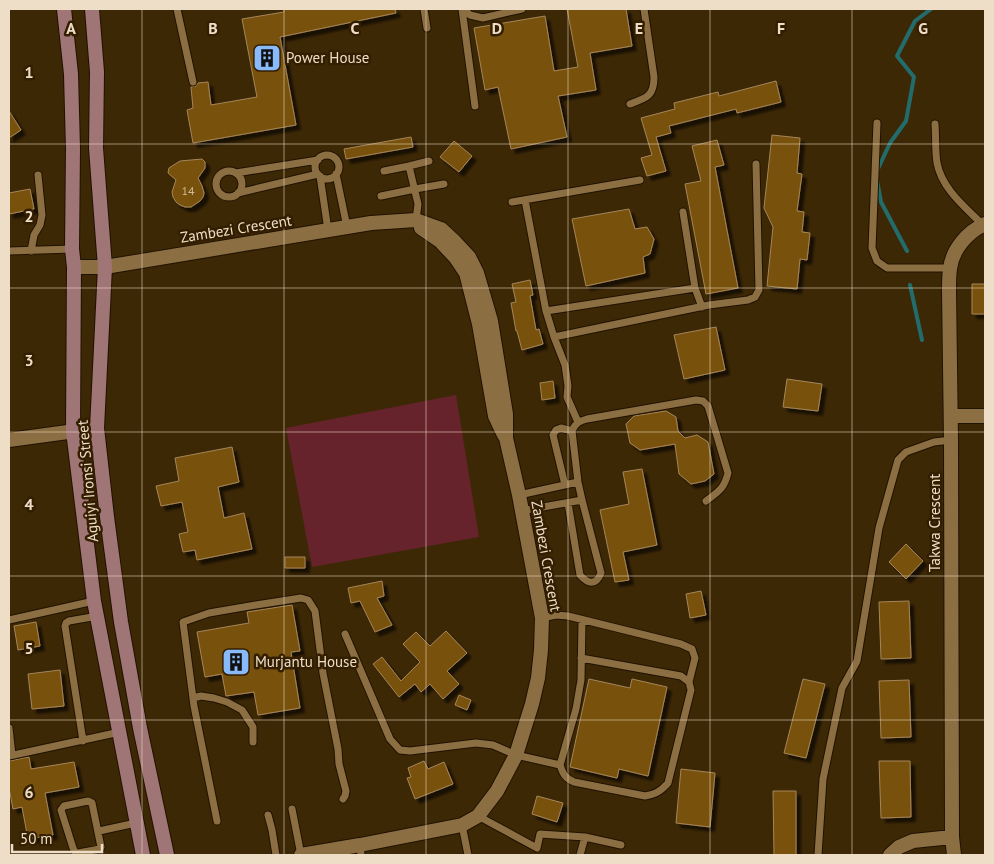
<svg xmlns="http://www.w3.org/2000/svg" width="994" height="864" viewBox="0 0 994 864" font-family="'PT Sans',sans-serif">
<style>
.green{fill:#66232c}
.lines{fill:none;stroke-linecap:round;stroke-linejoin:round}
.stream{stroke:#236c6c;stroke-width:4}
.building{fill:#78510b;stroke:#a5865b;filter:url(#shadow)}
.service-casing{stroke:#201200;stroke-width:9}
.minor-casing{stroke:#201200;stroke-width:16}
.secondary-casing{stroke:#201200;stroke-width:16}
.service{stroke:#8c6e43;stroke-width:7}
.minor{stroke:#8c6e43;stroke-width:14}
.secondary{stroke:#a07575;stroke-width:14}
.grid{fill:none;stroke:#efdec7;stroke-width:1;stroke-opacity:0.55}
.labels{text-anchor:middle;stroke-width:5;stroke-linejoin:round;paint-order:stroke}
.number-label{font-size:12px;fill:#d1bb98}
.poi-label{font-size:15px;fill:#efdec7;stroke:#331e00;text-anchor:start}
.street-label{font-size:15px;fill:#efdec7;stroke:#331e00}
.grid-label{font-size:16px;text-anchor:middle;font-weight:bold;fill:#efdec7;stroke:#331e00;stroke-width:5;stroke-linejoin:round;paint-order:stroke}
</style>
<defs>
<filter id="shadow"><feDropShadow dx="4.5" dy="4.5" stdDeviation="1" flood-color="#0009"/></filter>
</defs>
<rect width="100%" height="100%" fill="#3d2806"/>
<path class="green" d="M456,395l23,142 -167,30 -26,-139z"/>
<g class="lines">
<path class="stream" d="M877,171l13,-28 16,-22 8,-44 -17,-21 18,-35 16,-12
M877,180l4,22 26,49
M910,285l12,55"/>
</g>
<path class="building" d="M284,9h111l1,4 -116,24 16,88 -103,18 -6,-33 6,-2 -2,-21 5,-1 2,-3 10,-1 3,23 46,-8 -15,-78 42,-7z
M567,9h59l6,37 -42,7 6,37 -38,6 9,41 -56,12 -13,-62 -13,3 -11,-62 71,-12 9,55 24,-4z
M776,81l5,21 -44,11 -1,-4 -67,17 2,7 -15,4 10,34 -19,5 -6,-18 11,-3 -11,-37 34,-9 -1,-6 44,-11 1,4z
M9,111l12,19 -12,8z
M772,135l28,3 -3,35 5,1 -5,37 7,1 -2,20 8,1 -3,27 -7,-1 -3,30 -30,-3 6,-59 -9,-19z
M411,137l2,10 -67,12 -2,-10z
M717,140l7,25 -9,2 23,121 -32,6 -21,-110 16,-3 -9,-35z
M454,141l18,15 -13,16 -19,-15z
M202,159l3,3v6l-7,10 4,8 2,7 -1,4 -3,4 -9,6h-6l-5,-2 -4,-3 -3,-5 -1,-5 4,-12 -8,-7 1,-5 11,-7z
M30,189l4,20 -25,5v-21z
M629,209l6,20 12,-2 7,12 -4,15 -7,3 2,16 -59,13 -14,-67z
M530,280l3,15 -3,1 6,34 3,-1 4,15 -21,6 -5,-19h-1l-5,-28 5,-1 -4,-18z
M972,284h13v30h-13z
M716,327l9,43 -41,9 -10,-44z
M787,379l35,5 -4,27 -35,-4z
M553,381l2,17 -13,2 -2,-17z
M666,411l10,6 2,14 7,7 12,-3 11,7 6,32 -9,7 -14,3 -12,-10 -4,-30 -35,6 -10,-7 -4,-19 8,-8z
M232,447l7,35 -21,5 6,31 20,-5 8,36 -55,11 -2,-10 -12,2 -4,-18 9,-2 -6,-30 -21,4 -5,-20 23,-5 -4,-23z
M642,469l15,76 -34,7 6,28 -14,2 -15,-72 29,-6 -6,-32z
M906,544l17,17 -17,18 -17,-17z
M285,557h20v11h-20z
M382,581l2,15 -7,2 15,27 -17,7 -15,-31 -9,2 -3,-15z
M701,591l5,24 -16,3 -4,-24z
M909,601l2,57 -30,1 -2,-57z
M292,605l8,46 -9,1 9,56 -42,7 -4,-23 -28,4 -4,-22 -17,3 -8,-45 52,-9 -2,-11z
M36,622l4,24 -22,4 -4,-24z
M446,631l21,22 -20,18 12,13 -16,15 -13,-15 -9,8 -6,-8 -16,13 -26,-33 9,-7 19,24 19,-19 -17,-18 13,-12 14,14z
M60,670l4,36 -32,3 -4,-35z
M589,679l41,9 2,-9 35,8 -19,89 -29,-7 -2,9 -47,-11z
M803,679l22,5 -19,74 -22,-5z
M909,680l2,57 -30,1 -2,-57z
M459,695l12,5 -4,10 -12,-5z
M29,757l2,12 43,-7 5,25 -34,6 8,42 -25,4 -6,-32 -9,2 -4,-21v-27z
M424,761l4,8 16,-7 9,22 -38,15 -8,-21 4,-1 -3,-9z
M879,761h31l1,56 -30,1z
M681,769l34,4 -5,54 -34,-4z
M773,791h23v64h-22z
M537,796l26,7 -6,19 -25,-8z"/>
<g class="lines">
<defs>
<path id="service" d="M177,9l16,73
M424,9l3,19
M462,9l13,97
M464,9l6,6 13,3 39,-9
M630,104c17,-6 24,-8 24,-27l-10,-68
M877,123l-5,125 5,13 10,7h63
M935,124c1,12 0,26 2,39 5,26 28,44 46,62
M315 167a12 12 0 1 1 24 0a12 12 0 1 1-24 0Z
M409,166l20,-5
M216 184a13 13 0 1 1 26 0a13 13 0 1 1-26 0Z
M384,171l25,-5 9,38 -2,16
M236,173l82,-13
M336,174l11,53
M320,176l8,54
M238,193l80,-19
M381,196l34,-7 29,-5
M525,200l21,111 8,26 11,28 3,21 -1,11 11,25
M512,202l128,-22
M683,212l12,76 7,19
M9,251l63,-2
M31,251l3,-16 6,-10 2,-10 -4,-40
M546,311l149,-23
M554,337l155,-32 39,-5 7,-3 4,-7 -3,-126
M565,485l-12,-50 3,-5 5,-2 11,3
M519,495l59,-13
M568,503l12,72c8,9 16,11 21,-2l-19,-73 -4,-18 -6,-51c3,-8 8,-10 15,-12l109,-19 7,1 5,5 20,67c-4,16 -9,18 -22,28
M521,511l61,-11
M542,618l14,-3 12,1 113,28 11,5 3,9 -6,24
M9,620l85,-19
M345,634l45,105 10,11 10,1 66,-8 17,2 23,10 44,10c3,9 5,13 14,17l71,14c11,-2 16,-5 23,-13l23,-93 -2,-8 -8,-6 -100,-18
M193,698l8,-2 13,2 13,4 15,8 11,17v15
M9,728l3,27
M83,741l-18,-115 1,-3 3,-2 29,-5
M9,756l111,-24
M560,765l16,-56 5,-29 1,-60
M88,801l4,2 9,44 -1,2 -22,4 -3,-1 -2,-4 -12,-38 3,-4z
M292,809l9,46
M268,815l4,15 4,25
M478,816l59,32 3,-14 45,3 -5,18
M217,821l-23,-115 -11,-84 26,-9 47,-8 45,-7 7,2 7,11 8,62 15,76 1,15 7,27 -1,5 -2,3
M462,825l6,30
M99,831l37,-8
M585,837l36,8
M360,845l1,10
M818,855l5,-76 19,-91 15,-27 22,-133 19,-68 8,-8 28,-10 17,-2"/>
<path id="minor" d="M421,228l19,13 16,17 10,15 13,51 16,92 9,19
M74,267h31l266,-44 45,-3 25,9 14,13 14,15 8,16 14,48 15,93v24l13,57 23,123 -1,32 -3,28 -6,26 -16,51 -19,36 -19,25 -16,9 -102,20 -59,10
M951,416h34
M9,440l88,-12
M890,855l9,-8 14,-6 39,-4
M954,855l-2,-18 -1,-397 -2,-150c0,-7 0,-14 1,-21 2,-19 17,-37 35,-45"/>
<path id="secondary" d="M64,9l7,65 2,75 -1,100 2,18 -1,164 21,170 49,254
M92,9l5,63 -1,76 9,119 -8,161 10,89 14,105 19,106 27,127"/>
</defs>
<use href="#service" class="service-casing"/>
<use href="#minor" class="minor-casing"/>
<use href="#secondary" class="secondary-casing"/>
<use href="#service" class="service"/>
<use href="#minor" class="minor"/>
<use href="#secondary" class="secondary"/>
</g>
<path class="grid" d="M142,9v846M284,9v846M426,9v846M568,9v846M710,9v846M852,9v846M9,144h976M9,288h976M9,432h976M9,576h976M9,720h976"/>
<defs>
<symbol id="building-square" viewBox="-11 -11 22 22"><rect x="-9" y="-9" width="18" height="18" rx="4" fill="#88bafc" stroke="#331e00"/><path d="M-4-6H4V6H1V3H-1V6H-4ZM-2.5-4.3h1.7v1.8h-1.7ZM.8-4.3h1.7v1.8H.8ZM-2.5-1h1.7V.8h-1.7ZM.8-1h1.7V.8H.8Z" fill="#111"/></symbol>
</defs>
<g fill-rule="evenodd">
<use href="#building-square" x="251" y="42" width="32" height="32"/>
<use href="#building-square" x="220" y="646" width="32" height="32"/>
</g>
<g class="labels">
<g class="number-label">
<text x="188" y="195">14</text>
</g>
<g class="poi-label">
<text x="286" y="63">Power House</text>
<text x="255" y="667">Murjantu House</text>
</g>
<g class="street-label">
<text transform="translate(236 229) rotate(-9)" y="5">Zambezi Crescent</text>
<text transform="translate(88 481) rotate(-95)" y="5">Aguiyi Ironsi Street</text>
<text transform="translate(935 523) rotate(-90)" y="5">Takwa Crescent</text>
<text transform="translate(546 556) rotate(80)" y="5">Zambezi Crescent</text>
</g>
</g>
<g class="grid-label">
<text x="71" y="34">A</text>
<text x="213" y="34">B</text>
<text x="355" y="34">C</text>
<text x="497" y="34">D</text>
<text x="639" y="34">E</text>
<text x="781" y="34">F</text>
<text x="923" y="34">G</text>
<text x="29" y="78">1</text>
<text x="29" y="222">2</text>
<text x="29" y="366">3</text>
<text x="29" y="510">4</text>
<text x="29" y="654">5</text>
<text x="29" y="798">6</text>
</g>
<rect width="994" height="864" fill="none" stroke="#efdec7" stroke-width="20"/>
<path d="M12 844v8h90v-8" fill="none" stroke="#efdec7" stroke-width="2.5"/>
<text x="20" y="844" font-size="15" fill="#efdec7" stroke="#331e00" stroke-width="4" paint-order="stroke">50 m</text>
</svg>
